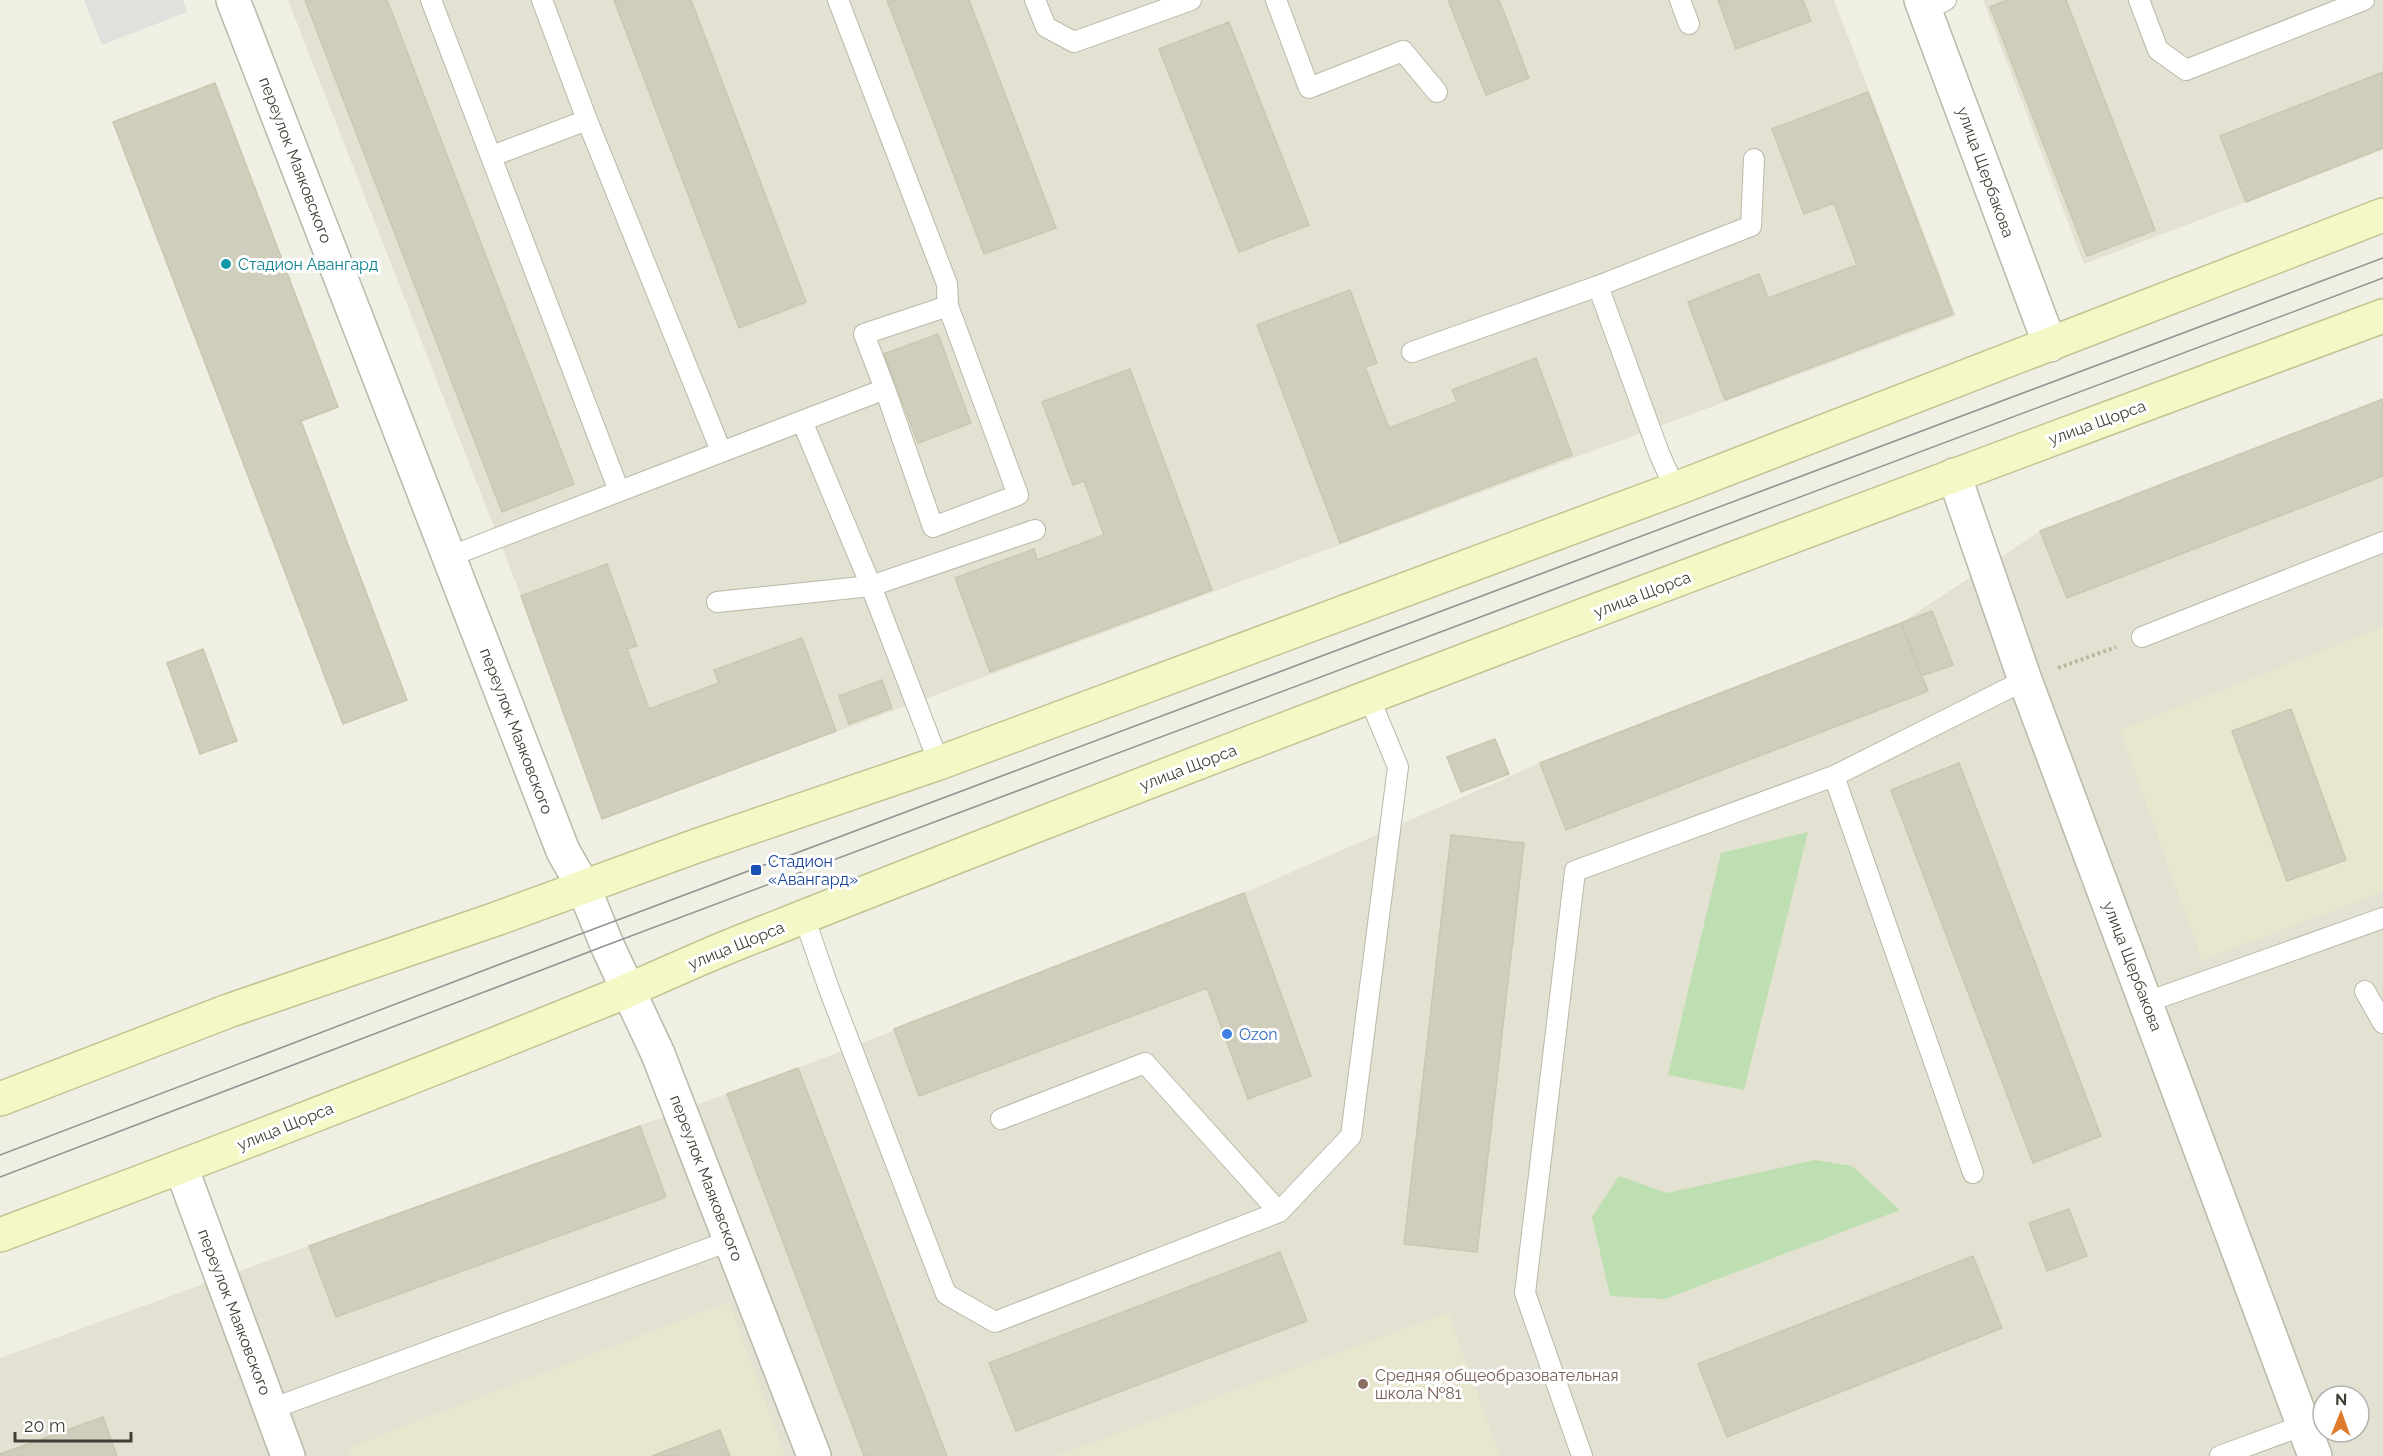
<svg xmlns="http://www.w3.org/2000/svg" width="2383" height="1456" viewBox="0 0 2383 1456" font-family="Raleway,sans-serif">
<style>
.residential{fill:#e3e2d2;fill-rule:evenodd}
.education{fill:#e7e7cf}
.green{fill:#bddfb1}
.parking{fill:#e0e0dc}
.building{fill:#cfcdbb;stroke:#c9c7af;stroke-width:1.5}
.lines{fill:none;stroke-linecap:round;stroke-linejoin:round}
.lane-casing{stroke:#b9b9a8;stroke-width:22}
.street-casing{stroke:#b9b9a8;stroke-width:36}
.secondary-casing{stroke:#c2c494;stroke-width:36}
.path{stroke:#b9b79b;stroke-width:4;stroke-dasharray:3 3;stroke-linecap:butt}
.lane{stroke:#fff;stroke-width:20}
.street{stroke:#fff;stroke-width:33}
.secondary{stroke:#f4f7c6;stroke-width:33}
.tram{stroke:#939393;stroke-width:1.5}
.culture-dot{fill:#0f9aa8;stroke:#fff;stroke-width:2}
.transit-dot{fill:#1a4fb4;stroke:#fff;stroke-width:2}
.shop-dot{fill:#3f7fe0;stroke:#fff;stroke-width:2}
.education-dot{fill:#8d6e63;stroke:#fff;stroke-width:2}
.labels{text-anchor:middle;stroke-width:6;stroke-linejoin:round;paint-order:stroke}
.street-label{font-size:16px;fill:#403f35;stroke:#fff}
.culture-label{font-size:16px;fill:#0d838f;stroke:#fff;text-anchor:start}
.transit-label{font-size:16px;fill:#164399;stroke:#fff;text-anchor:start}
.shop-label{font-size:16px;fill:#366cbe;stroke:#fff;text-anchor:start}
.education-label{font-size:16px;fill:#785e54;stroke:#fff;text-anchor:start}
</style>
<rect width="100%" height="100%" fill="#efefe4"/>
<path class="residential" d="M288,0h1546l122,316 -1354,503 -81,-223z
M1983,0h400v150l-299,114z
M2383,399v1057h-2383v-98l798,-290 446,-175 296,-130 361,-140 139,-92zM2323,1396h36v36h-36z"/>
<path class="education" d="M2383,627v265l-181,68 -82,-230z
M729,1302l56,154h-433l-4,-8z
M1448,1313l52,143h-444z"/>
<path class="green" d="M1808,832l-64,258 -76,-15 53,-222z
M1815,1160l37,6 48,44 -235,89 -55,-3 -18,-79 27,-41 48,17z"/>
<path class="parking" d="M84,0h99l4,12 -85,33z"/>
<path class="building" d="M305,0h82l187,484 -72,28z
M614,0h77l115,302 -67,26z
M887,0h82l87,228 -72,26z
M1448,0h51l30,78 -43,17z
M1718,0h85l8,21 -75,28z
M2007,0h59l89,230 -68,26 -97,-249z
M1229,22l80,203 -70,27 -80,-203z
M2383,72v76l-137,54 -26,-66z
M215,83l123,324 -37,14 106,279 -64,24 -230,-602z
M1868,92l85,222 -228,86 -37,-98 71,-28 9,24 89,-33 -23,-62 -30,11 -32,-85z
M1350,290l27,73 -12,4 24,61 68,-26 -5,-12 84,-32 36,97 -232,88 -83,-218z
M938,334l33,89 -53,20 -34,-89z
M1130,369l82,221 -222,82 -35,-94 79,-29 3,11 67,-25 -20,-54 -11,4 -31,-83z
M2383,399v77l-316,122 -27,-67z
M607,564l30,82 -10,3 22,60 70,-26 -5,-13 88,-32 34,93 -234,88 -81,-223z
M1932,611l21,54 -32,11 -20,-53z
M1901,623l27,68 -362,139 -26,-67z
M203,649l34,92 -37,13 -33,-91z
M882,680l10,28 -43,16 -10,-28z
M2291,709l55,151 -59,21 -55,-150z
M1495,739l14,35 -48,18 -14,-35z
M1959,763l142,373 -68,27 -142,-373z
M1451,835l73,8 -47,409 -73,-8z
M1244,893l67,183 -63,23 -41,-111 -288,108 -25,-67z
M798,1068l149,388h-83l-137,-362z
M640,1126l26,71 -330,120 -27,-71z
M2069,1209l18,47 -40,15 -18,-48z
M1280,1252l27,69 -291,110 -27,-68z
M1973,1256l29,72 -275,109 -29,-73z
M103,1417l14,39h-117v-2z
M720,1430l10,26h-78z"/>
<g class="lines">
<defs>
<path id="lane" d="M431,0l188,491
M542,0l45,120 134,331
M838,0l109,284 1,22 -84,28 21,55 -83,32 69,165 68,177
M1035,0l11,27 28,15 117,-42
M1276,0l33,88 94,-37 34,41
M1680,0l9,24
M2139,0l19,50 28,20 178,-70
M1925,11l21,-11
M492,156l95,-36
M1412,352l186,-66
M885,389l48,138 85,-32 -70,-189 -1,-13
M1675,489l-16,-36 -61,-167 153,-60 3,-67
M451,556l351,-135
M717,602l154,-16 164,-56
M2142,637l241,-95
M1834,776l139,397
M804,917l25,72 117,305 49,28 284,-110 72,-76 47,-369 -29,-70
M2365,991l18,32
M2147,1002l236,-84
M1001,1119l144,-56 134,149
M271,1409l461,-169
M1582,1456l-57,-163 50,-422 259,-95 191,-96
M2220,1456l84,-31"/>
<path id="street" d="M233,0l330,851 20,35 24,59 51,109 156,402
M1921,0l129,345
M1954,475l71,205 290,776
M181,1167l107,289"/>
<path id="secondary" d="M0,1099l228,-88 268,-92 200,-73 243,-83 736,-274 708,-274
M0,1235c208,-78 416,-158 622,-242 39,-17 78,-35 118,-51 544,-216 1093,-422 1643,-626"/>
</defs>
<use href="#lane" class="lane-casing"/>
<use href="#street" class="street-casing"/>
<use href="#secondary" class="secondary-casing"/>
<path class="path" d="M2058,668l58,-21"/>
<use href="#lane" class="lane"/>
<use href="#street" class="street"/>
<use href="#secondary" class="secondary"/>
<path class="tram" d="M0,1155l511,-195 1872,-702
M0,1177l607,-232 1776,-667"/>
</g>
<circle class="culture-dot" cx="226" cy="264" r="6"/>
<rect class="transit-dot" x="750" y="864" width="12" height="12" rx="3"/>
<circle class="shop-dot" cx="1227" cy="1034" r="6"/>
<circle class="education-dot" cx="1363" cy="1384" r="6"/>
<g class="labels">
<g class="street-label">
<text transform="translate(296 160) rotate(69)" y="6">переулок Маяковского</text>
<text transform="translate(1986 172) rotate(70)" y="6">улица Щербакова</text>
<text transform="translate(2097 422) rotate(-20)" y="6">улица Щорса</text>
<text transform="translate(1642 594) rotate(-21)" y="6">улица Щорса</text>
<text transform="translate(517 731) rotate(69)" y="6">переулок Маяковского</text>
<text transform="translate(1188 767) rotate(-21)" y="6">улица Щорса</text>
<text transform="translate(736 945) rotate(-22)" y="6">улица Щорса</text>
<text transform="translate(2133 966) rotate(69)" y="6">улица Щербакова</text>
<text transform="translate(285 1126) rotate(-22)" y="6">улица Щорса</text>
<text transform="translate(707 1178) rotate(69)" y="6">переулок Маяковского</text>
<text transform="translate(235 1312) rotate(69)" y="6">переулок Маяковского</text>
</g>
<g class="culture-label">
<text x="238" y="270">Стадион Авангард</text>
</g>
<g class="transit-label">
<text x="768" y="867">Стадион<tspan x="768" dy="18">«Авангард»</tspan></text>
</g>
<g class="shop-label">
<text x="1239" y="1040">Ozon</text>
</g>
<g class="education-label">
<text x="1375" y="1381">Средняя общеобразовательная<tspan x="1375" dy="18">школа №81</tspan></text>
</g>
</g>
<g transform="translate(2341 1414) rotate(1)"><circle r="28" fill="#ffffff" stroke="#b3b2ae" stroke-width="1.5"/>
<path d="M0-4.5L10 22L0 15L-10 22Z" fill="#de7b2c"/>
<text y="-9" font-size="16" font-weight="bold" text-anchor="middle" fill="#403f35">N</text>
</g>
<path d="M15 1432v9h116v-9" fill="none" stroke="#403f35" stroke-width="3"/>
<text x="24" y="1432" font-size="18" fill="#403f35" stroke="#ffffff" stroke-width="4.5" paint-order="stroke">20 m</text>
</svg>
